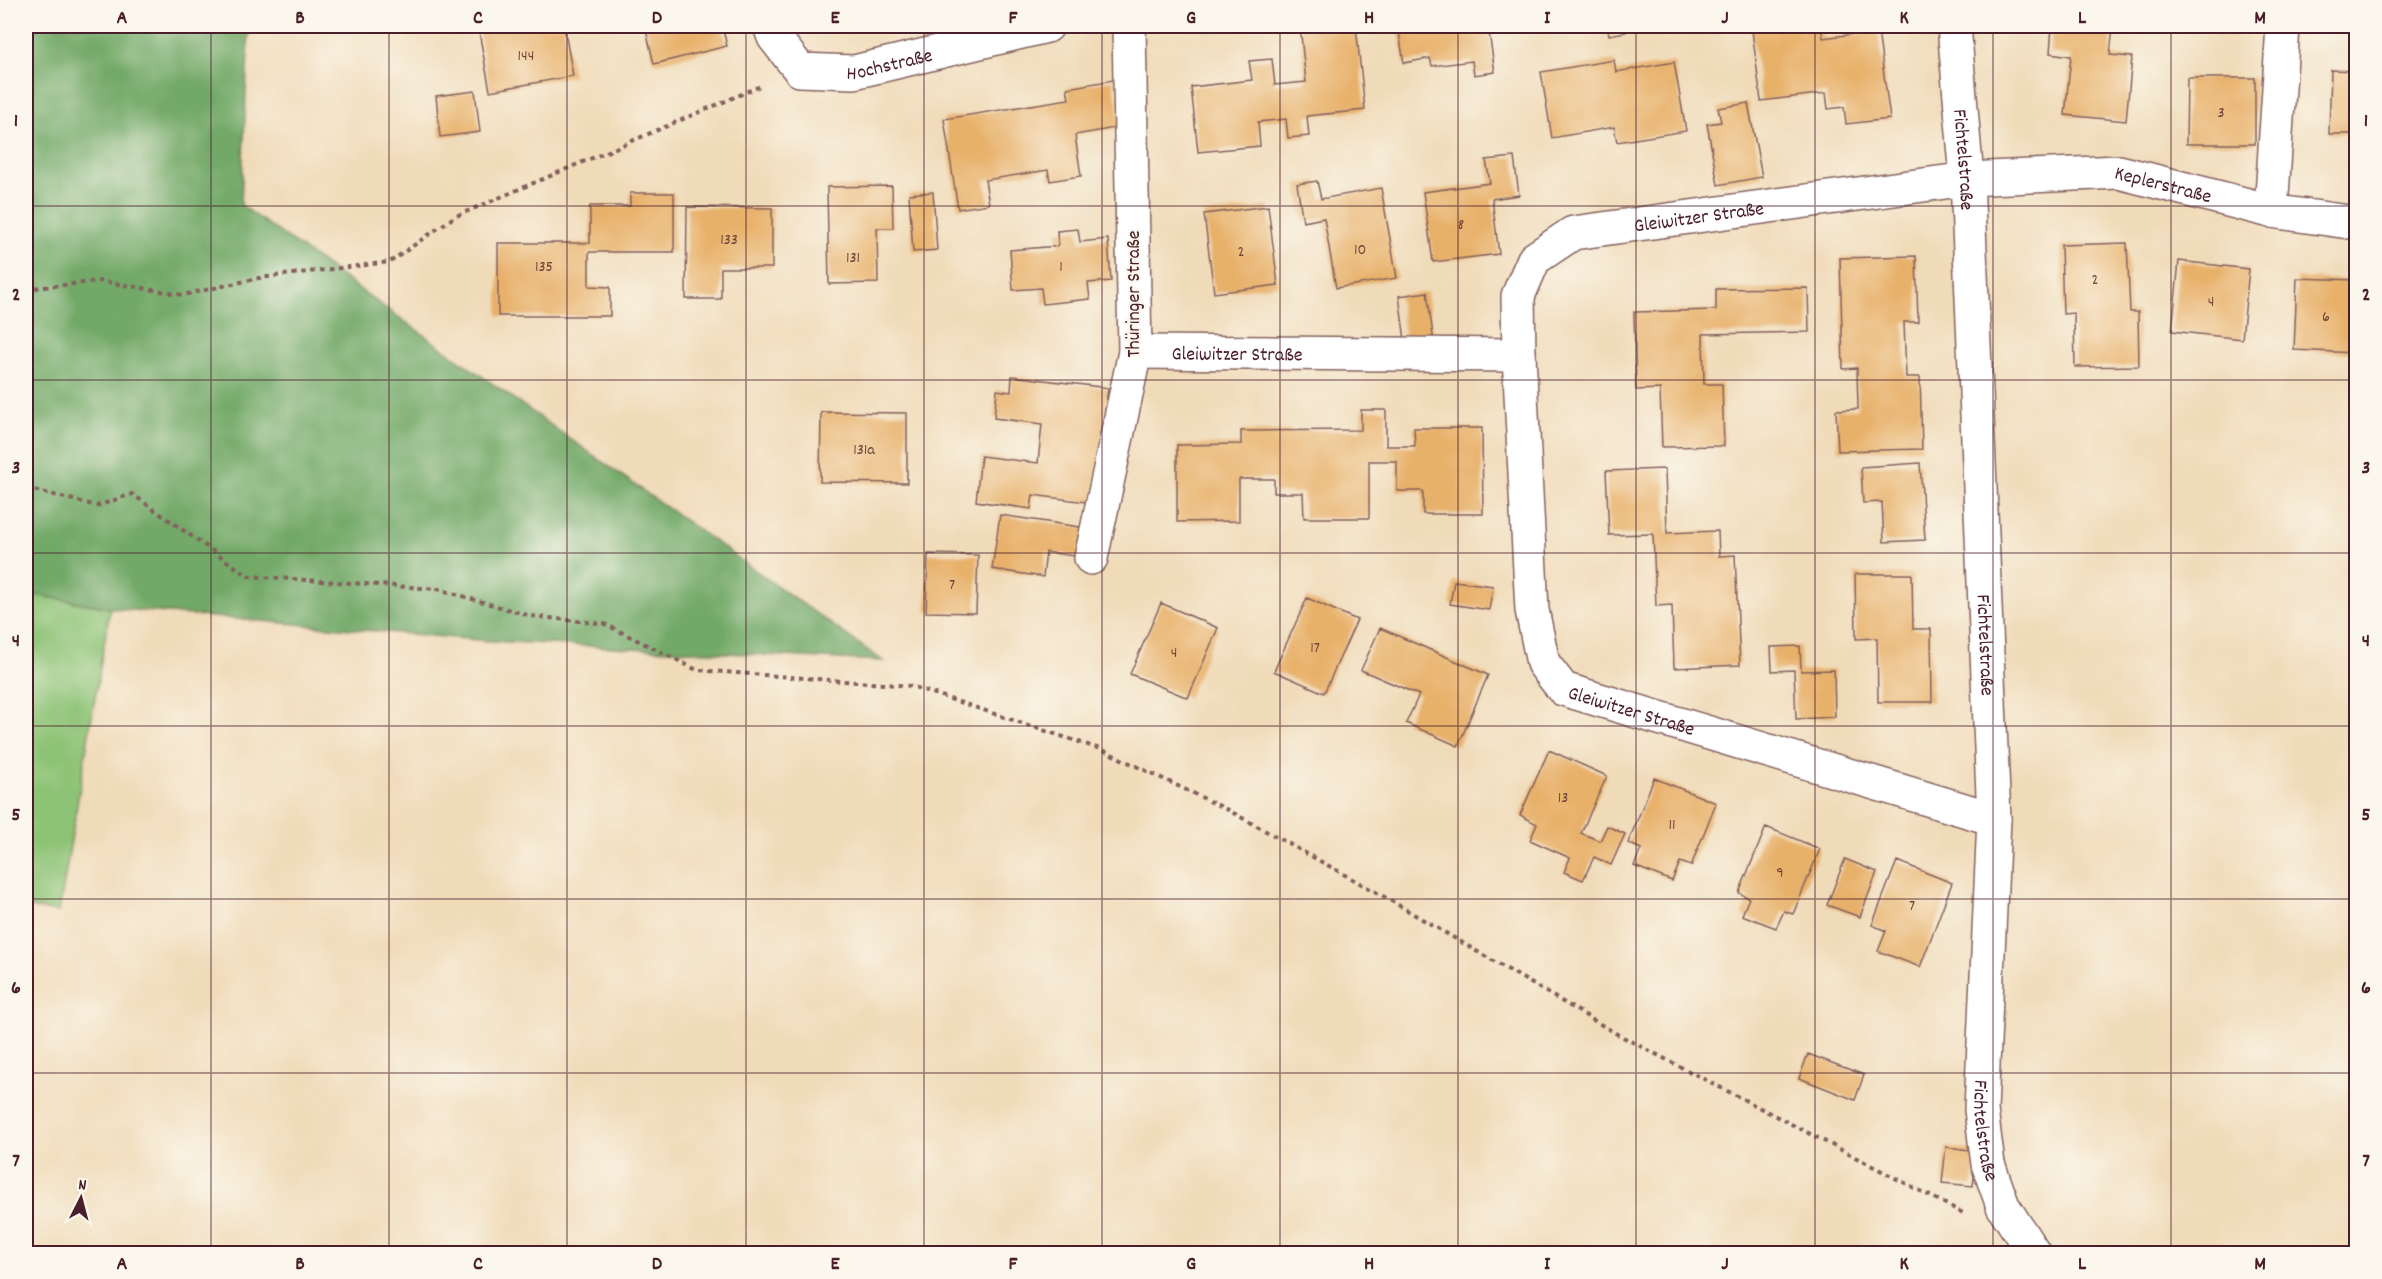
<svg xmlns="http://www.w3.org/2000/svg" width="2382" height="1279" viewBox="0 0 2382 1279" font-family="Dekko,sans-serif">
<style>
.green{fill:#8dc376;stroke:#6c7150;stroke-width:1.5}
.forest{fill:#72a967;stroke:#5e6449;stroke-width:1.5}
.building{fill:#e8b16b}
.lines{fill:none;stroke-linecap:round;stroke-linejoin:round}
.minor-casing{stroke:#84615d;stroke-width:36}
.path{stroke:#84615d;stroke-width:4;stroke-dasharray:4.5 4.5;stroke-linecap:butt}
.minor{stroke:#fff;stroke-width:33}
.grid{fill:none;stroke:#4a1f2b;stroke-width:1.5;stroke-opacity:0.55}
.labels{text-anchor:middle;stroke-width:4.5;stroke-linejoin:round;paint-order:stroke}
.number-label{font-size:16px;fill:#72443b}
.street-label{font-size:20px;fill:#4a1f2b;stroke:#fbf7ec}
.neatline{fill:none;stroke:#4a1f2b;stroke-width:2}
.grid-label{font-size:20px;text-anchor:middle;font-weight:bold;fill:#4a1f2b}
</style>
<rect width="100%" height="100%" fill="#fbf7ec"/>
<filter id="ink" filterUnits="userSpaceOnUse"><feTurbulence type="fractalNoise" baseFrequency=".0167" numOctaves="2"/><feDisplacementMap in="SourceGraphic" scale="12" xChannelSelector="R" yChannelSelector="G"/><feConvolveMatrix kernelMatrix="1 2 1 2 8 2 1 2 1" color-interpolation-filters="sRGB"/></filter>
<filter id="wash" filterUnits="userSpaceOnUse"><feTurbulence type="fractalNoise" baseFrequency=".008" numOctaves="4" result="noise"/><feDisplacementMap in="SourceGraphic" scale="24" xChannelSelector="R" yChannelSelector="G"/><feGaussianBlur stdDeviation="1.35" result="paint"/><feColorMatrix in="noise" values="0 0 0 0 0 0 0 0 0 0 0 0 0 0 0 0 0 1.4 0 .05"/><feComposite in="paint" operator="in"/></filter>
<g filter="url(#wash)">
<rect width="100%" height="100%" fill="#f0dbb9"/>
<path class="green" d="M26,593l84,15 -51,304 -33,-5z"/>
<path class="forest" d="M26,26h223l-8,179 642,456 -393,-20 -380,-33 -84,-15z"/>
<g id="blocks">
<path class="building" d="M512,26h52l9,50 -83,15 -11,-59z
M645,26h77l5,20 -73,18z
M1300,26h56l9,84 -58,6 2,20 -21,2 -2,-19 -28,3 2,24 -62,6 -7,-65 61,-7 -3,-19 23,-2 3,26 31,-3z
M1398,26h90l7,46 -21,3 -2,-14 -40,5 -2,-8 -26,5z
M1607,26h18l1,6 -17,3z
M1785,26h36l2,12 55,-7 12,88 -44,5 -2,-17 -16,2 -2,-16 -65,8 -9,-71z
M2052,26h61l-3,29 22,2 -6,64 -61,-6 6,-59 -21,-3z
M1614,60l2,12 58,-10 12,69 -69,11 -3,-15 -62,11 -11,-66z
M2331,70l25,1v63h-27z
M2187,78h68v66h-69z
M1113,80l8,47 -46,8 6,41 -31,5 -2,-11 -63,10 4,24 -31,5 -14,-90 125,-20 -2,-11z
M475,91l5,41 -40,5 -4,-41z
M1748,103l14,74 -44,8 -11,-61 14,-2 -3,-14z
M1514,157l5,38 -27,4 7,55 -66,8 -10,-70 67,-9 -4,-23z
M1317,181l4,18 60,-11 16,90 -61,10 -12,-70 -21,4 -6,-38z
M892,186l1,42h-16l1,55 -49,1 -2,-97z
M933,192l4,58 -24,2 -4,-58z
M630,193h44v59h-85v34l21,1v29h-112v-73h92v-37h40z
M1268,206l10,79 -64,8 -10,-79z
M687,207l85,1v60h-51v31h-35z
M1078,229l2,13 28,-3 3,42 -23,2 2,16 -47,5 -2,-16 -28,2 -3,-40 48,-4 -1,-15z
M2127,243l3,69h8l1,54 -64,1 -1,-54 -11,1 -2,-69z
M1916,256l2,66h-14l2,55h14l2,72 -84,2 -2,-41 22,-1 -1,-41 -14,1 -3,-111z
M2179,261l70,8 -7,70 -70,-8z
M2297,278l59,2v73l-62,-3z
M1808,288l1,44 -106,2 1,50h18l2,62 -62,1 -2,-58 -24,1 -2,-78 82,-2v-21z
M1427,292l8,58 -28,5 -8,-59z
M1012,376l96,12 -15,115 -60,-8 -2,14 -55,-8 5,-45 57,7 4,-39 -48,-6 3,-28 14,2z
M1361,410h25v36h29l-1,-18h68l1,86h-60v-23h-26v-30h-28v57h-65l-1,-25h-29v-14h-35v42l-62,1v-77l64,-1v-13l120,-1z
M821,412l86,1v70l-87,-1z
M1920,463l5,77 -41,2 -2,-40 -19,1 -2,-36z
M1665,469l2,64 51,-2 1,25 16,-1 5,110 -66,3 -2,-63 -16,1 -3,-72 -44,1 -3,-64z
M1000,515l86,13 -5,29 -35,-5 -3,25 -51,-8z
M928,554l50,1 -2,58 -50,-1z
M1855,574h57l1,55h18l1,73h-54l-1,-64 -21,1z
M1454,581l39,5 -4,24 -39,-6z
M1307,598l50,22 -33,73 -50,-22z
M1161,603l57,25 -30,70 -58,-24z
M1380,628l108,47 -30,71 -52,-23 13,-28 -58,-25z
M1800,646l1,25 33,-1 1,47 -39,2 -2,-49 -22,1 -1,-24z
M1549,750l58,26 -26,57 19,8 7,-15 18,8 -14,31 -17,-8 -11,23 -19,-8 6,-14 -40,-18 7,-16 -17,-9z
M1654,778l62,25 -25,63 -11,-4 -8,19 -38,-15 7,-17 -13,-6z
M1766,827l54,22 -27,65 -9,-3 -8,17 -34,-13 7,-17 -10,-5z
M1845,859l32,13 -17,45 -33,-12z
M1897,861l55,22 -32,84 -42,-16 8,-20 -14,-6z
M1808,1054l56,21 -9,25 -56,-22z
M1946,1147l31,4 -4,35 -31,-3z"/>
</g>
</g>
<g filter="url(#ink)">
<use href="#blocks" fill-opacity="0" stroke="#84615d" stroke-width="1.5"/>
<g class="lines">
<defs>
<g id="minor">
<path id="s1" d="M770,26l4,11 26,33 54,2 193,-46"/>
<path id="s2" d="M1954,26l13,153 27,640 -13,291 7,54 15,42 31,48"/>
<path d="M2271,211l12,-185"/>
<path id="s3" d="M1135,352l384,3 -1,-59 16,-37 39,-26 394,-54 152,-7 152,39 85,12"/>
<path id="s4" d="M1519,355l13,255 11,53 20,26 431,130"/>
<path d="M1091,558l44,-206 -6,-326"/>
</g>
</defs>
<use href="#minor" class="minor-casing"/>
<path class="path" d="M26,289l74,-8 83,14 76,-17 131,-16 64,-45 309,-132
M26,488l71,18 35,-12 116,82 190,13 93,27 74,8 92,46 214,16 192,64 125,60 155,86 234,138 348,180"/>
<use href="#minor" class="minor"/>
</g>
</g>
<path class="grid" d="M211,26v1228M389,26v1228M567,26v1228M746,26v1228M924,26v1228M1102,26v1228M1280,26v1228M1458,26v1228M1636,26v1228M1815,26v1228M1993,26v1228M2171,26v1228M26,206h2330M26,380h2330M26,553h2330M26,726h2330M26,899h2330M26,1073h2330"/>
<g class="labels">
<g class="number-label">
<text x="526" y="60">144</text>
<text x="2221" y="117">3</text>
<text x="1461" y="229">8</text>
<text x="729" y="244">133</text>
<text x="1360" y="254">10</text>
<text x="1241" y="256">2</text>
<text x="853" y="262">131</text>
<text x="544" y="271">135</text>
<text x="1061" y="271">1</text>
<text x="2095" y="284">2</text>
<text x="2211" y="306">4</text>
<text x="2326" y="321">6</text>
<text x="864" y="454">131a</text>
<text x="952" y="589">7</text>
<text x="1315" y="652">17</text>
<text x="1174" y="657">4</text>
<text x="1563" y="802">13</text>
<text x="1672" y="829">11</text>
<text x="1780" y="877">9</text>
<text x="1912" y="910">7</text>
</g>
<g class="street-label">
<text dy="7" stroke="none"><textPath href="#s1" startOffset="144">Hochstraße</textPath></text>
<text dy="7" stroke="none"><textPath href="#s2" startOffset="134">Fichtelstraße</textPath></text>
<text dy="7" stroke="none"><textPath href="#s3" startOffset="1126">Keplerstraße</textPath></text>
<text dy="7" stroke="none"><textPath href="#s3" startOffset="657">Gleiwitzer Straße</textPath></text>
<text transform="translate(1132 294) rotate(-90)" y="7">Thüringer Straße</text>
<text dy="7" stroke="none"><textPath href="#s3" startOffset="102">Gleiwitzer Straße</textPath></text>
<text dy="7" stroke="none"><textPath href="#s2" startOffset="620">Fichtelstraße</textPath></text>
<text dy="7" stroke="none"><textPath href="#s4" startOffset="414">Gleiwitzer Straße</textPath></text>
<text dy="7" stroke="none"><textPath href="#s2" startOffset="1106">Fichtelstraße</textPath></text>
</g>
</g>
<rect width="2382" height="1279" fill="none" stroke="#fbf7ec" stroke-width="66"/>
<g transform="translate(81 1198) rotate(6)" stroke="#fbf7ec" stroke-width="4.5" paint-order="stroke">
<path d="M0-4.5L10 22L0 15L-10 22Z" fill="#4a1f2b"/>
<text y="-9" font-size="16" font-weight="bold" text-anchor="middle" fill="#4a1f2b">N</text>
</g>
<rect x="33" y="33" width="2316" height="1213" class="neatline"/>
<g class="grid-label">
<text x="122" y="23">A</text>
<text x="300" y="23">B</text>
<text x="478" y="23">C</text>
<text x="657" y="23">D</text>
<text x="835" y="23">E</text>
<text x="1013" y="23">F</text>
<text x="1191" y="23">G</text>
<text x="1369" y="23">H</text>
<text x="1547" y="23">I</text>
<text x="1725" y="23">J</text>
<text x="1904" y="23">K</text>
<text x="2082" y="23">L</text>
<text x="2260" y="23">M</text>
<text x="16" y="126">1</text>
<text x="2366" y="126">1</text>
<text x="16" y="300">2</text>
<text x="2366" y="300">2</text>
<text x="16" y="473">3</text>
<text x="2366" y="473">3</text>
<text x="16" y="646">4</text>
<text x="2366" y="646">4</text>
<text x="16" y="820">5</text>
<text x="2366" y="820">5</text>
<text x="16" y="993">6</text>
<text x="2366" y="993">6</text>
<text x="16" y="1166">7</text>
<text x="2366" y="1166">7</text>
<text x="122" y="1269">A</text>
<text x="300" y="1269">B</text>
<text x="478" y="1269">C</text>
<text x="657" y="1269">D</text>
<text x="835" y="1269">E</text>
<text x="1013" y="1269">F</text>
<text x="1191" y="1269">G</text>
<text x="1369" y="1269">H</text>
<text x="1547" y="1269">I</text>
<text x="1725" y="1269">J</text>
<text x="1904" y="1269">K</text>
<text x="2082" y="1269">L</text>
<text x="2260" y="1269">M</text>
</g>
</svg>
